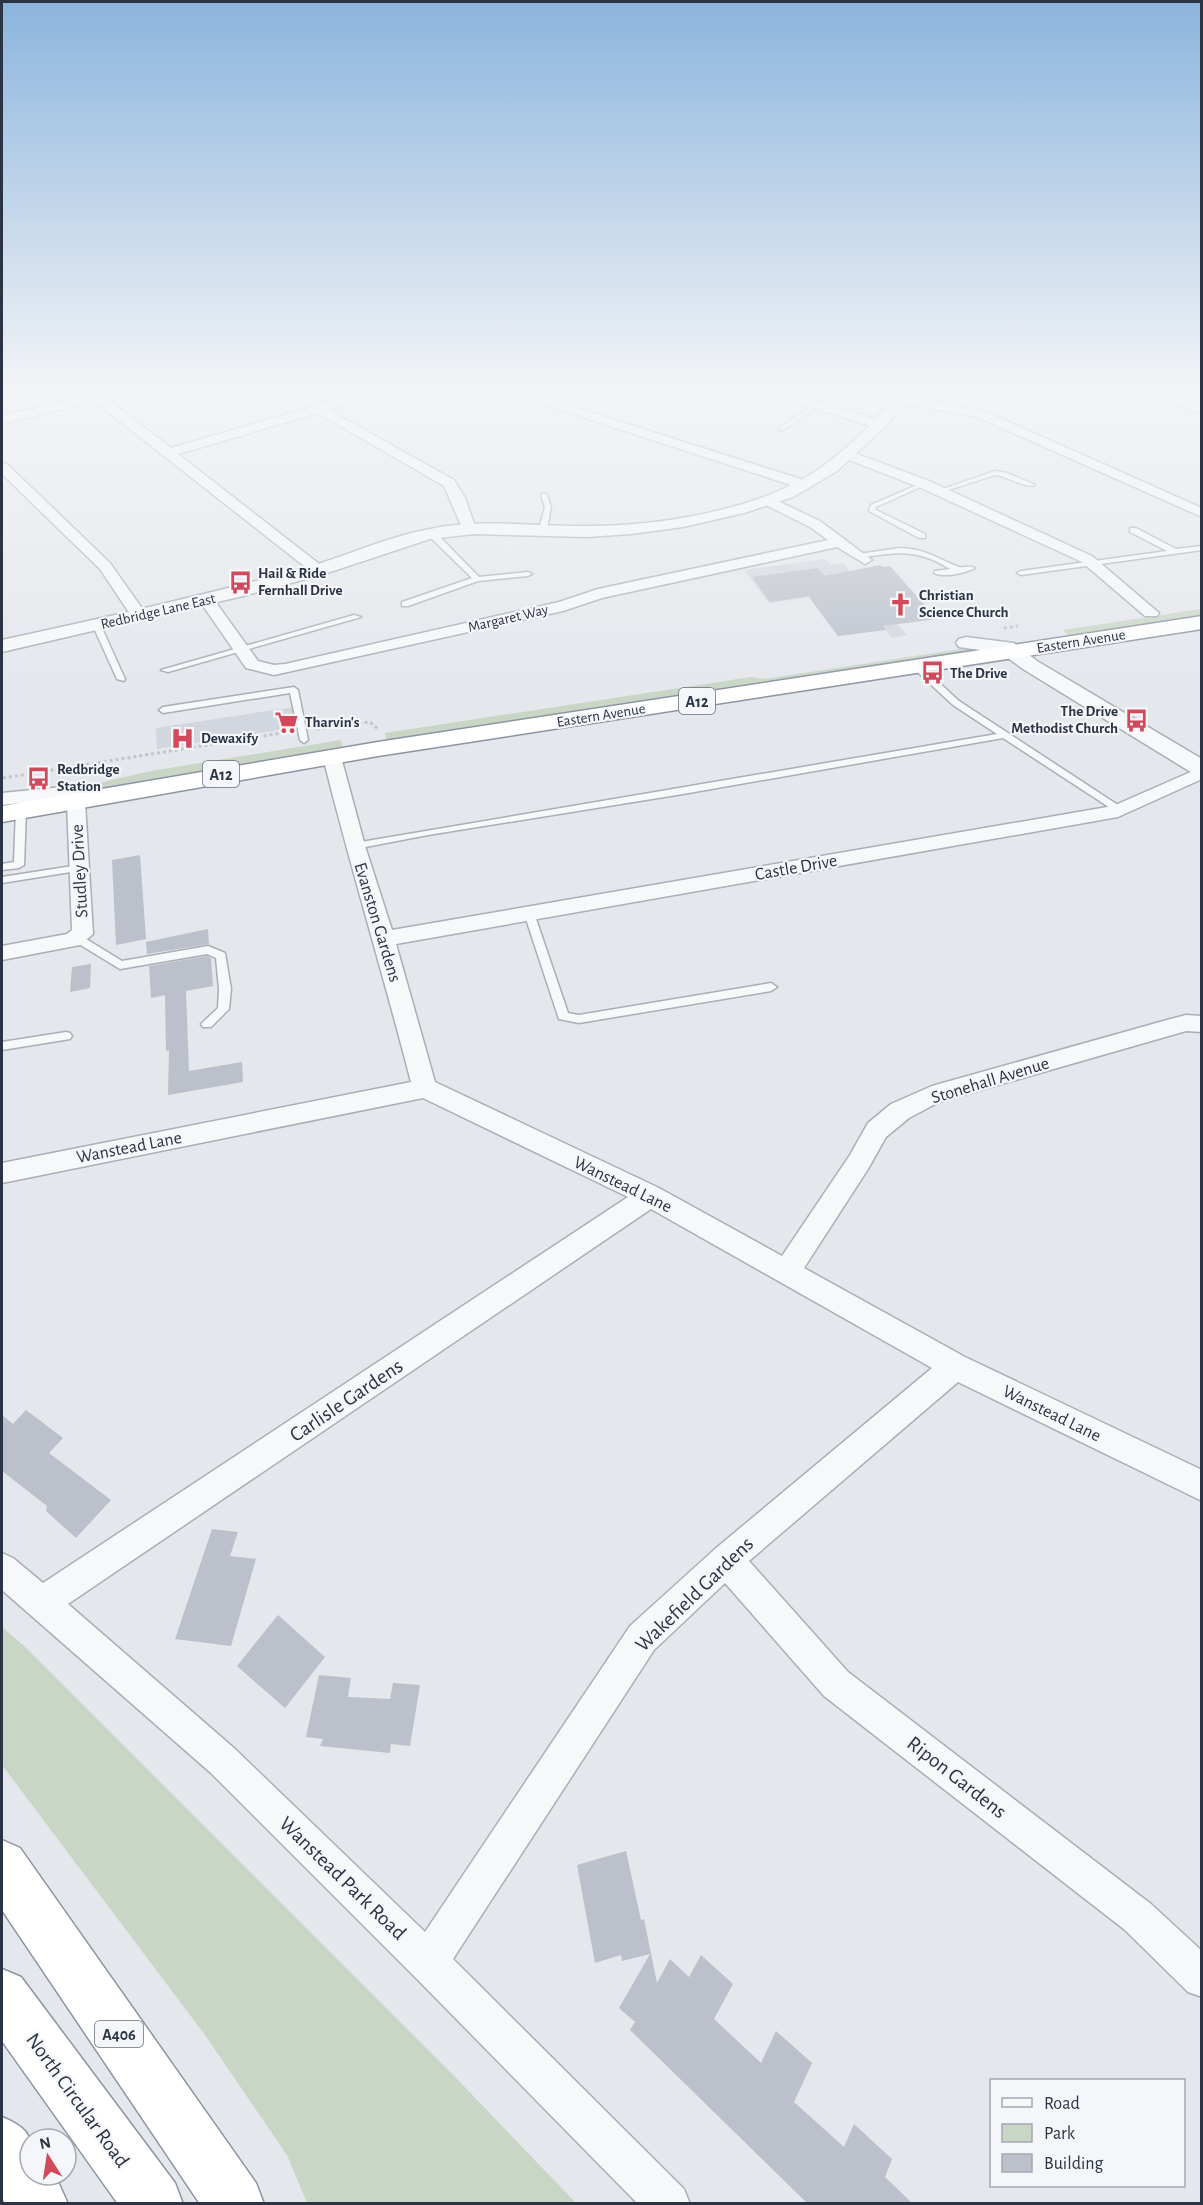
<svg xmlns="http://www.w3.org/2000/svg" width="1203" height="2205" viewBox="0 0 1203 2205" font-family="'Alegreya Sans',sans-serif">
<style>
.built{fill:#d2d6de}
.green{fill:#c9d6c5}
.building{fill:#bbc0ca}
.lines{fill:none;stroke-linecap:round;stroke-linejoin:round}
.service-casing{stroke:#a9aeb7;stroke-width:3}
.minor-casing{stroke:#a9aeb7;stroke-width:3}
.tertiary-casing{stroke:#a9aeb7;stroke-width:3}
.trunk-casing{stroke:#8b94a3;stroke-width:3}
.path{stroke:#c2c5cb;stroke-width:3;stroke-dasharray:3 3;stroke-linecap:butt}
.service{fill:#f7f8fa;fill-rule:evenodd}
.minor{fill:#f7f8fa;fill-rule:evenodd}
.tertiary{fill:#f7f8fa;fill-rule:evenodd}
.trunk{fill:#fff;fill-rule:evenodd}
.labels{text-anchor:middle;stroke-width:4.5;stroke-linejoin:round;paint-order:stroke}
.far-poi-label{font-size:15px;font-weight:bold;fill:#2b3445;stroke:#f4f6f9;text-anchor:start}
.far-street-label{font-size:15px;fill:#2b3445;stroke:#f4f6f9}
.shield{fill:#f4f6f9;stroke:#676e7b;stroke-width:1.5}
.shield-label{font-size:16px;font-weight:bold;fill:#2b3445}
.street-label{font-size:18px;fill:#2b3445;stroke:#f4f6f9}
.near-street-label{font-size:21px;fill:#2b3445;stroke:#f4f6f9}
</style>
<rect width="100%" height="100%" fill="#e4e7ec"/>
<path class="built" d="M825,559l6,6 12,-2 64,72 -15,3 -38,-47 -85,12 -25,-33z
M294,707l4,20 -141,22 -1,-21z"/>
<path class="green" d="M1201,609v6l-132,21 -6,-6z
M987,645l9,3 -609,94 -2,-9 366,-56 14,2z
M341,740l2,9 -120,18 -129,24 -8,-5 65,-15z
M2,1627l22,19 433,433 119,124h-269l-20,-48 -82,-120 -203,-270z"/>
<path class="building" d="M880,565l3,2 7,-1 47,53 -54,7 3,4 -48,6 -30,-40 -38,6 -18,-25 66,-9 7,8z
M140,855l6,84 -30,6 -4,-85z
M208,929l1,15 -62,10 -1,-12z
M207,956l4,2 2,28 -27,5 3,80 53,-9 1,20 -75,13 1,-45 -3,1 -1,-56 -14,3 -2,-32z
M91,964l-1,24 -20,4 2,-25z
M26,1410l37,28 -14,15 62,47 -35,38 -30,-27 1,-5 -45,-35v-56l11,9z
M212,1529l26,3 -8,24 26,3 -25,87 -56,-7z
M278,1615l47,42 -40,51 -48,-42z
M319,1675l32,3 -3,19 42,2 3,-16 27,2 -10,61 -19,-2 -1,9 -70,-7 3,-7 -17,-2z
M626,1851l15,69 3,-1 13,64 13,-24 19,18 12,-22 32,29 -19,35 47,44 15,-32 36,32 -18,39 50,45 10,-23 38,35 -7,18 28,27h-105l-178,-174 5,-8 -16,-14 31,-54 -28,7 -1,-6 -26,8 -18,-98z"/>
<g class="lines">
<defs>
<path id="service" d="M816,403l5,1 -38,26h-4v-2z
M995,471l12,2 28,12c-10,4 -27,-9 -40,-10l-53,17 -5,-1z
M922,483l5,1 -51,23v3l49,24v4h-6l-50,-27 2,-6z
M544,493l3,2 4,12 -4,22 -4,2 -4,-2 6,-22 -4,-12z
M1130,528h6l40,21 26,-3v4l-181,25 -4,-2 4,-2 146,-20 -37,-19z
M428,531h6l45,46 49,-5 4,2 -4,2 -50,5 -70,25h-6v-4l70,-24 -44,-43z
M900,548c24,1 35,9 56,18 6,3 13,-1 19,2 -9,5 -31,10 -41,5l1,-2 15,-2c-33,-21 -54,-17 -91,-11l-4,-2 4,-2z
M354,615l7,2 -193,55 -7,-2z
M94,624l7,2 24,53 -1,2 -7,-2 -24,-53z
M914,665h6l39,36 165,108v4h-6l-115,-75 -320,56 -255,41 -73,14 -5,-3 5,-3 642,-109 -44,-29 -39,-36z
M294,687l4,3 10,50 -4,3 -4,-3 -10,-47 -127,20 -4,-3 4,-3z
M21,807l5,3 -2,55 -5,3 -17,2v-6l12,-2 2,-52z
M79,865l4,1v4l-81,13v-6z
M529,910l5,3 34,100 11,2 192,-32 6,4 -6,4 -192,32 -20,-4 -35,-106z
M78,934l44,27 86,-15 17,7 6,36 -2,20 -18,18h-8l-2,-3 17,-16 1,-19 -3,-31 -9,-4 -87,15 -46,-28 -1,-3z
M66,1032l4,1 2,3 -2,3 -68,11v-8z"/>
<path id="minor" d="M125,386h20l-2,2 -37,10 65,50 144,-42 57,-20h17l-2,2 -58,22 125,70 11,18 11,31 -2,3h-10l-20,-46 -126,-73 -140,41 145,113 2,3 -2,3h-10l-219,-172 -92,23v-8z
M491,386h17l302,96 2,3 -7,4 -5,-1 -307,-100z
M752,386h18l114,36 2,3 -6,4 -4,-1 -122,-40z
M1128,386h17l57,20v8z
M900,395l84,16 218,97v9l-225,-100 -81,-15v-6z
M849,451l80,30 163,75 67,57 -2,3h-12l-63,-54 -163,-75 -75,-29 -1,-3 1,-3z
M2,463l5,1 103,99 38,54 -2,3h-12l-34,-51 -98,-95z
M767,496l53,25 52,39 -7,4 -28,-17 -235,51 -39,13 -289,64 -28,-7 -47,-68 3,-3h10l46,64 16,4 11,-1 274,-62 39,-13 230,-49 -18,-13 -48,-24 -2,-3z
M332,752l6,1 3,4 24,89 27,84 721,-124 89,-39v12l-84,38 -722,127 39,138 224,106 123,68 68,-101 18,-32 23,-19 41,-18 235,-66 19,-5 16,1v16l-16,-1 -247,71 -30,16 -23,19 -18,32 -64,99 161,89 237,113v31l-244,-119 -209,179 99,111 303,232 51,47v46l-14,-5 -63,-62 -301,-234 -99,-113 -71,67 -201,309 231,230 6,15h-52l-224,-228 -203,-203 -209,-183v-37l11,5 30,25 585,-386 -205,-99 -421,85v-20l409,-81c-28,-109 -61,-216 -88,-325l3,-4zM651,1209l281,159 -217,181 -85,77 -205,306 -190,-183 -167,-145z
M62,787l16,4 7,11 8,132 -13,11 -78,15v-14l65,-12 5,-4 -5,-128 -5,-3 -60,6v-12z"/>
<path id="tertiary" d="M899,386h14l-23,36 -53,49 -44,26 -49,16 -61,14 -52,7 -44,3 -113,-3 -44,5 -109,36 -78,21 -241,56v-12c100,-22 200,-44 299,-71 44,-12 85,-32 129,-40 53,-11 106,-2 159,-3 67,0 155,-14 214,-47 21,-12 40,-28 57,-44 16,-15 30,-30 39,-49z
M966,637l48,6 23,18 165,98v17l-8,-2 -171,-105 -22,-16 -42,-6 -3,-4 3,-4z"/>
<path id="trunk" d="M1202,616v13l-824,127 -376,66v-16l376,-64z
M2,1840l18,8 236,335 8,21h-64l-198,-294z
M2,1969l19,8 154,206 8,21h-65l-116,-163z
M2,2117c35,15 28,23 28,58h25l13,29h-63l-3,-6z"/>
</defs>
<use href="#service" class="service-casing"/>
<use href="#minor" class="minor-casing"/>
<use href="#tertiary" class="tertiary-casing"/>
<use href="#trunk" class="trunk-casing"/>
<path class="path" d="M1004,628l14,-2
M317,729l53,-7 8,7
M3,778l285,-46"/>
<use href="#service" class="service"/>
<use href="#minor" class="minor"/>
<use href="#tertiary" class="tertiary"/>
<use href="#trunk" class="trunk"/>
</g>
<linearGradient id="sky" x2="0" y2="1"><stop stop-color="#8bb4dd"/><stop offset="0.56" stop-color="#f3f4f6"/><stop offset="1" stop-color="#f3f4f6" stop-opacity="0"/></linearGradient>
<rect width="1203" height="695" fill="url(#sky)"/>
<defs>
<symbol id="bus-bare" viewBox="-9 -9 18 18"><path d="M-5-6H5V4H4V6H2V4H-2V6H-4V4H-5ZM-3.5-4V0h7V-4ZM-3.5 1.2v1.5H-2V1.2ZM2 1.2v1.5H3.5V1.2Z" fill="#d1495b" stroke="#f4f6f9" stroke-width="2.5" paint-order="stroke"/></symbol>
<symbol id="church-bare" viewBox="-9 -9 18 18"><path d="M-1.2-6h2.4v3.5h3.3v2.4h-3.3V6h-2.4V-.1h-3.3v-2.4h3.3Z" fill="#d1495b" stroke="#f4f6f9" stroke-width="2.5" paint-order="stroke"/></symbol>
<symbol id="supermarket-bare" viewBox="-9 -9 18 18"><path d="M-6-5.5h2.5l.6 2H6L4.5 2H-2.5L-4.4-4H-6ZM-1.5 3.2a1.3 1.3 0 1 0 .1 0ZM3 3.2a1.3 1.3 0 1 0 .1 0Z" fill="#d1495b" stroke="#f4f6f9" stroke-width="2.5" paint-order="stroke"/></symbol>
<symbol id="hospital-bare" viewBox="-9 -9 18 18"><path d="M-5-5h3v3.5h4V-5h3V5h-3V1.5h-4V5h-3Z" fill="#d1495b" stroke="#f4f6f9" stroke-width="2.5" paint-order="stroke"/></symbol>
</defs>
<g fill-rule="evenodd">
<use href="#bus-bare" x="224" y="566" width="33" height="33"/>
<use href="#church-bare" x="884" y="588" width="33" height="33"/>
<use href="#bus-bare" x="916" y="656" width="33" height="33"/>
<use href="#bus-bare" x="1120" y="704" width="33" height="33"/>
<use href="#supermarket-bare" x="270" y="706" width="33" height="33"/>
<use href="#hospital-bare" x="166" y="722" width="33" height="33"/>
<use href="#bus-bare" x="22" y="762" width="33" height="33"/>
</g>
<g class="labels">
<g class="far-poi-label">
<text x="258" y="578">Hail &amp; Ride<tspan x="258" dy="17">Fernhall Drive</tspan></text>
<text x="919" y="600">Christian<tspan x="919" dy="17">Science Church</tspan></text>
<text x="950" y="678">The Drive</text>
<text x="1118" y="716" text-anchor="end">The Drive<tspan x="1118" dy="17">Methodist Church</tspan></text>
<text x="305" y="727">Tharvin's</text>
<text x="201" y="743">Dewaxify</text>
<text x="57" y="774">Redbridge<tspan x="57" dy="17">Station</tspan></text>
</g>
<g class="far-street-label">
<text transform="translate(158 611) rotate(-13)" y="5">Redbridge Lane East</text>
<text transform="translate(508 618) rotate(-13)" y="5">Margaret Way</text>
<text transform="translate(1081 641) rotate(-9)" y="5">Eastern Avenue</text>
<text transform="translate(601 715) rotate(-9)" y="5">Eastern Avenue</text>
</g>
<g class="shield">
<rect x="679" y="688" width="36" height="26" rx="4.5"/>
<rect x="203" y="761" width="36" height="26" rx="4.5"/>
<rect x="95" y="2021" width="48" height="26" rx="4.5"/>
</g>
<g class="shield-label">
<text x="697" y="707">A12</text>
<text x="221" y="780">A12</text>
<text x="119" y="2040">A406</text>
</g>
<g class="street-label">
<text transform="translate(796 867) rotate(-10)" y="6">Castle Drive</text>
<text transform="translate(79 871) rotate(-93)" y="6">Studley Drive</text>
<text transform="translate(378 922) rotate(73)" y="6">Evanston Gardens</text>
<text transform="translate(990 1080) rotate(-17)" y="6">Stonehall Avenue</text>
<text transform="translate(129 1147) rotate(-11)" y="6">Wanstead Lane</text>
<text transform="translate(623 1184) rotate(26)" y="6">Wanstead Lane</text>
<text transform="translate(1052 1413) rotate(26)" y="6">Wanstead Lane</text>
</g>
<g class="near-street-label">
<text transform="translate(346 1400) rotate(-34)" y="7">Carlisle Gardens</text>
<text transform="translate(694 1594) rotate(-44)" y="7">Wakefield Gardens</text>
<text transform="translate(957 1777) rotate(38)" y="7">Ripon Gardens</text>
<text transform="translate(343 1878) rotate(44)" y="7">Wanstead Park Road</text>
<text transform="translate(78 2100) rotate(54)" y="7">North Circular Road</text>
</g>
</g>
<rect width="1203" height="2205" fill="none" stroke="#2b3445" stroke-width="6"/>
<rect x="990" y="2079" width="195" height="108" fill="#f4f6f9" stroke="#a4a8b1" stroke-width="1.5"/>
<rect x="1002" y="2098" width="30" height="9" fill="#f7f8fa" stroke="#a4a8b1" stroke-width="1.5"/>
<text x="1044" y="2109" font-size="18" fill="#2b3445">Road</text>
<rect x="1002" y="2124" width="30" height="18" fill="#c9d6c5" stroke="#a4a8b1" stroke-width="1.5"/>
<text x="1044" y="2139" font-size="18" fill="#2b3445">Park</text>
<rect x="1002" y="2154" width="30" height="18" fill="#bbc0ca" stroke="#a4a8b1" stroke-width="1.5"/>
<text x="1044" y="2169" font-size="18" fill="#2b3445">Building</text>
<g transform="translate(48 2157) rotate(348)"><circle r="28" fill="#f4f6f9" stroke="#a4a8b1" stroke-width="1.5"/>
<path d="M0-4.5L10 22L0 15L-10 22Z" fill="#d1495b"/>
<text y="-9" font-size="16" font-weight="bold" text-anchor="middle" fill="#2b3445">N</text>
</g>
</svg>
